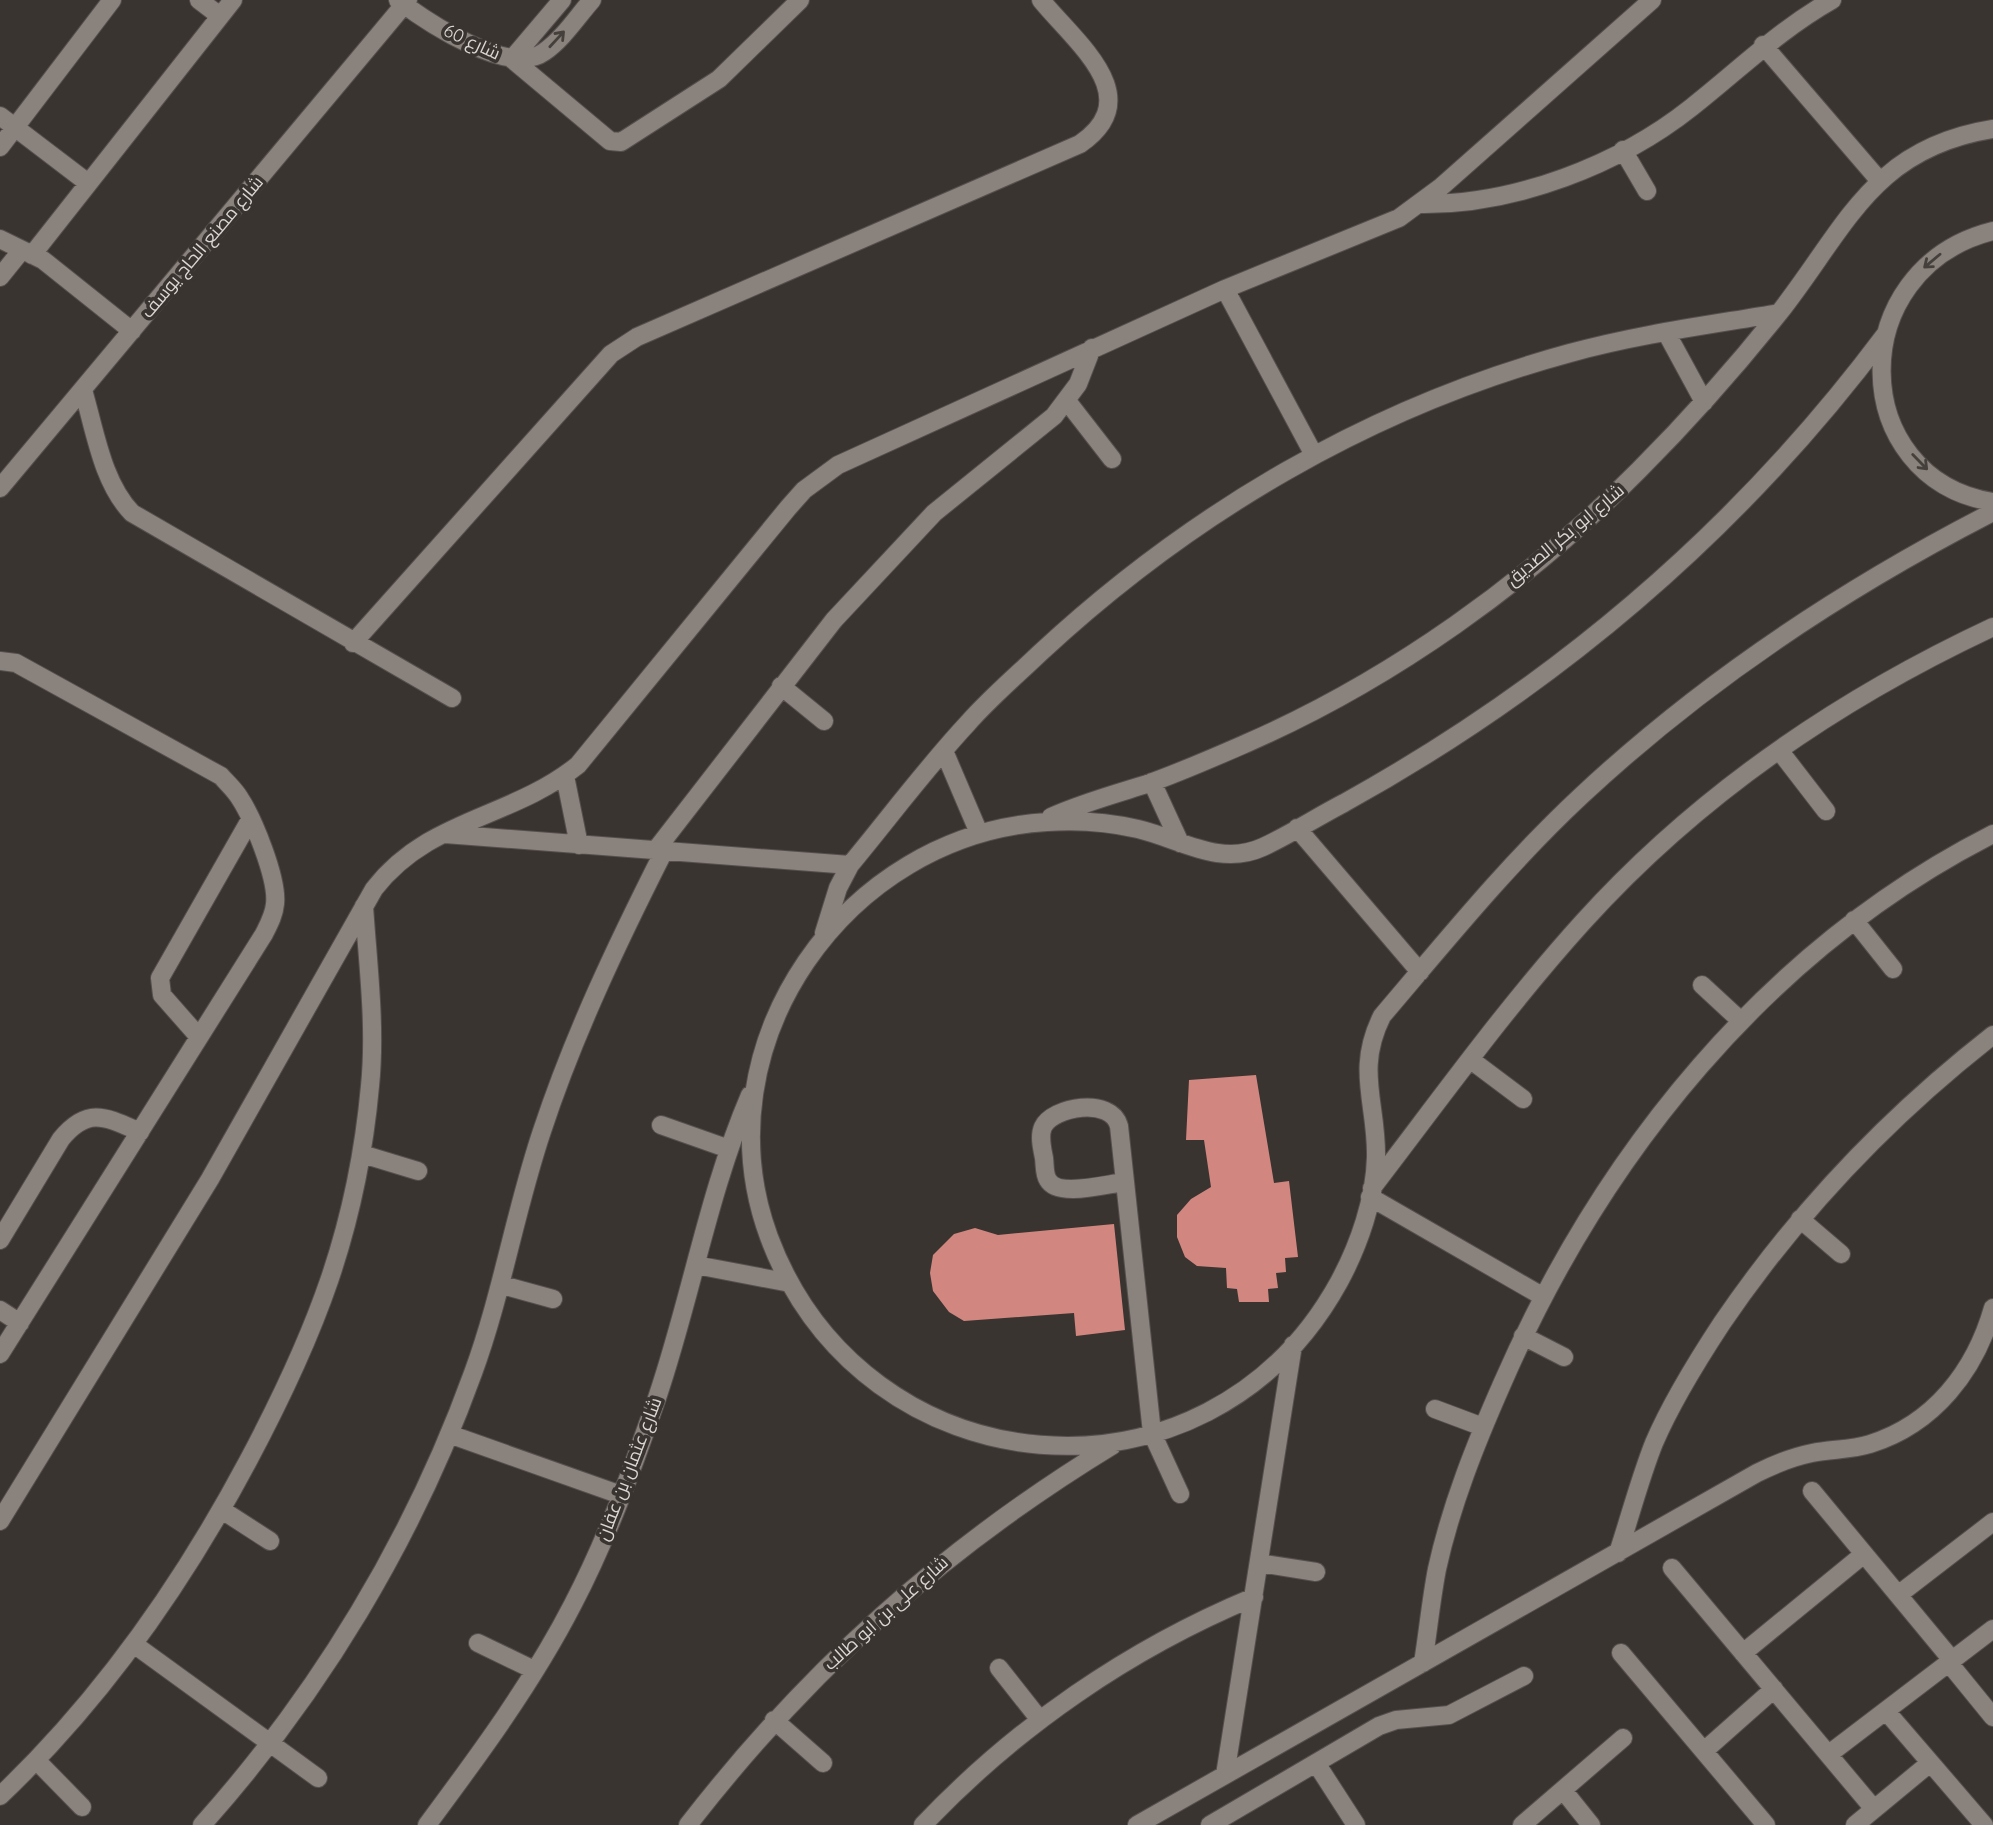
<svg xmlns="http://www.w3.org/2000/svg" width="1993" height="1825" viewBox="0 0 1993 1825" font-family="Quicksand,Cairo,sans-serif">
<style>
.building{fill:#d18780}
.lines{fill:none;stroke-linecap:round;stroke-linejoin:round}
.minor-casing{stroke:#554f4d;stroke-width:20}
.minor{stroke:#89827d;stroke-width:18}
.oneway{stroke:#46403c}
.labels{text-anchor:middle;stroke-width:7;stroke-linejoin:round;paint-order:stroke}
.street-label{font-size:18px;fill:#dad6d4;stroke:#3a3430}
</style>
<rect width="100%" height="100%" fill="#3a3430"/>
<path class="building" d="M1256,1075l18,108 15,-2 9,76 -13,1 1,14 -10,1 2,15 -10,1 1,13h-30l-2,-13 -10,-1 -1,-20 -29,-2 -12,-9 -8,-20v-22l14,-16 20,-12 -7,-47h-18l3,-60z
M1114,1224l11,106 -49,6 -2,-23 -110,8 -15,-9 -16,-21 -3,-18 3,-18 21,-21 21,-6 23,7z"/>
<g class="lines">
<defs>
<path id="minor" d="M199,0l21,16
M398,0c29,22 111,77 146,52 19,-13 33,-35 48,-52
M1763,45l116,135
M512,59l98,82 11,1 98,-63 81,-79
M512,59l50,-59
M0,116l88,67
M0,147l112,-147
M1623,150l24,41
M1421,204c94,1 198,-39 271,-97 47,-37 87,-77 140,-107
M1993,231c-151,38 -146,248 0,271
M0,239l43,21 89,71
M32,255l201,-255
M0,277l21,-26
M1225,289l89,166
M1666,332l38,70
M1885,335c-146,195 -328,350 -541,468 -27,14 -53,31 -81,44 -43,20 -83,-8 -125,-18 -30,-7 -61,-9 -91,-7 -201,12 -349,223 -278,415 95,254 438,285 570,45 20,-37 36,-83 37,-125 1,-54 -21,-87 6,-141 64,-75 126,-152 199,-220 123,-115 262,-207 412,-284
M83,390c12,40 19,92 49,123l320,185
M1067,401l45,58
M0,488l408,-488
M353,643l258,-289 26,-17 443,-193c68,-47 -3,-100 -39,-144
M0,661l16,2 205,113c6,7 13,13 18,21 14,21 39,82 36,107 -1,11 -6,20 -11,30l-264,420
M781,686l43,35
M1779,750l47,61
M944,751l35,82
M565,776l14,69
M1152,782l28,61
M1051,817c31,-14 64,-23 96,-33 34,-12 68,-27 100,-41 144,-63 281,-161 392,-273 49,-49 96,-102 140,-157 67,-85 93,-165 214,-184
M1297,828l123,144
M445,834l405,31
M655,851l179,-231 100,-107 120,-97 24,-32 14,-36
M1854,920l39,49
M824,933l14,-45 12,-23c39,-47 76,-97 118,-142 22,-25 48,-47 72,-70 152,-141 331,-246 530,-300 69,-19 139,-28 209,-40
M1702,985l39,36
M199,1037l-37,-42 -2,-17 90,-158
M1471,1060l52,39
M661,1125l68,24
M362,1154l56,17
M1125,1182c-19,2 -67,16 -77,-2 -4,-6 -3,-15 -4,-22 -2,-10 -5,-22 -1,-31 9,-20 68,-31 76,-1l33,307 28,61
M1372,1188c69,-90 135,-182 211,-266 114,-126 256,-223 410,-295
M1370,1197l172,99
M1800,1219l41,35
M0,1240l61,-101c27,-33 45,-22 79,-7
M696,1265l94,18
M502,1285l51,14
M0,1310l20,13
M1523,1336l41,21
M1435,1409l48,18
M449,1434l172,61
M1812,1491l140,169
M222,1510l48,31
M0,1521l210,-342 164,-290c55,-71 137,-70 204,-124l210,-257 16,-18 34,-25 387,-176 174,-71 42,-31 211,-187
M1618,1553c12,-36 22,-75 36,-110 18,-42 43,-82 68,-120 75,-110 166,-206 271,-288
M1259,1563l57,9
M1672,1568l202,241
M1898,1595l95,-73
M478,1643l56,27
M135,1645l183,133
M1621,1653l145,172
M1743,1653l121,-99
M1423,1663c5,-31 8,-63 14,-94 14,-64 39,-126 65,-185 100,-230 265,-435 491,-550
M1949,1663l44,54
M999,1668l41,52
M1886,1711l98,114
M774,1720l49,43
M1704,1751l70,-62
M1829,1754l164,-125
M36,1760l46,47
M1316,1763l40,62
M1225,1775l68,-430
M1563,1790l28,35
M0,1796c102,-97 182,-211 248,-335 67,-126 109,-231 122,-375 6,-59 -2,-120 -6,-180
M202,1825c118,-132 211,-286 271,-452 29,-79 42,-162 69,-242 32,-97 76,-189 122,-280
M427,1825c52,-70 106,-143 146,-221 34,-65 60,-137 84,-206 34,-100 51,-205 93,-303
M688,1825c121,-156 256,-277 425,-380
M923,1825c93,-98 206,-176 331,-228
M1137,1825l620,-352c18,-9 35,-16 55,-20 19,-4 39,-3 58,-9 64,-20 105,-73 123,-136
M1210,1825l169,-99 17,-6 53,-5 75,-39
M1522,1825l101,-87
M1855,1825l75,-62"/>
</defs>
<use href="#minor" class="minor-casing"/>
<use href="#minor" class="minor"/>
</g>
<defs><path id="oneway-shaft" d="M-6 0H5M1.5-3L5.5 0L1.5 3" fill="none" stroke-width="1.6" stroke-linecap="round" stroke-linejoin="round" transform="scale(1.75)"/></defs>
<g class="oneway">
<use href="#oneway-shaft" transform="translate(557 39) rotate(-47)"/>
<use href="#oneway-shaft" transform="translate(1932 261) rotate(140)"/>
<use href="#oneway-shaft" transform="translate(1920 462) rotate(46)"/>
</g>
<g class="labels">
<g class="street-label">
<text transform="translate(472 42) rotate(25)" y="6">شارع 60</text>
<text transform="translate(202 247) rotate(-50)" y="6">شارع مصنع الحاج يوسف</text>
<text transform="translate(1565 535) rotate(-40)" y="6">شارع ابو بكر الصديق</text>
<text transform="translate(629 1469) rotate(-69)" y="6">شارع عثمان بن عفان</text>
<text transform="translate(886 1613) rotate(-42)" y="6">شارع على بن ابو طالب</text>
</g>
</g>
</svg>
